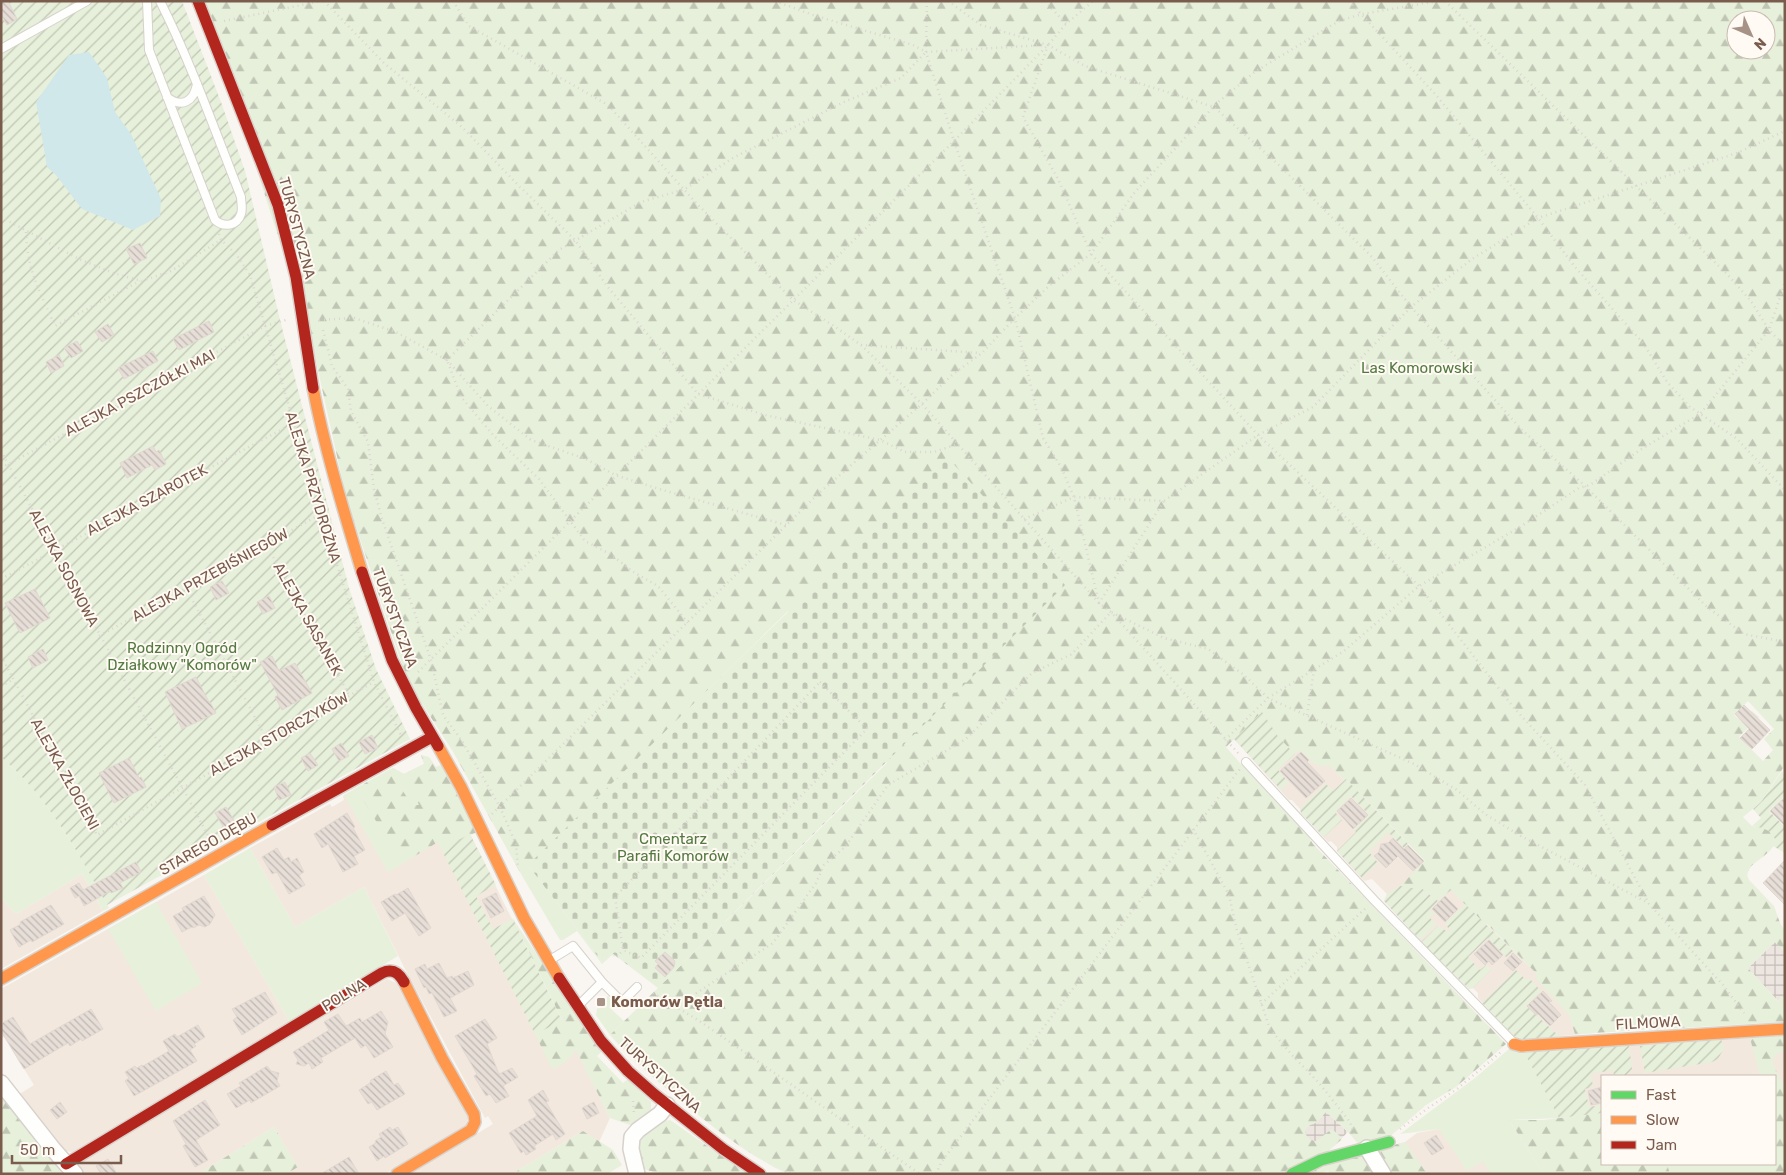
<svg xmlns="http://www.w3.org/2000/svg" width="1786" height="1175" viewBox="0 0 1786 1175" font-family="Rubik,sans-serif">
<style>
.residential{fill:#f2e8de}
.industrial{fill:url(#industrial-grid)}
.green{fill:#e7f0db}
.forest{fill:url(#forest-firs);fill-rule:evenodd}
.cemetery{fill:url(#cemetery-stones)}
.garden{fill:url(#garden-furrows)}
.water{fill:#d0e8ea}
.building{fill:url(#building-back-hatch);stroke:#e2d8d2}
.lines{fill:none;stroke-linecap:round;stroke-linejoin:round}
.lane-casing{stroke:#d7d1cb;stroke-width:10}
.street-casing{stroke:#d7d1cb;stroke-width:18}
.fast-casing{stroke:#d9d2cb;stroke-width:14}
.slow-casing{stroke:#d9d2cb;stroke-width:14}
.jam-casing{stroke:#d9d2cb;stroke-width:14}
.path{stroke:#dcd5d0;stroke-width:2.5;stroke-dasharray:1 4;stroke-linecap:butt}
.lane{stroke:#fefefd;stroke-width:8}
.street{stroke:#fefefd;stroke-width:15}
.fast{stroke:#63d668;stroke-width:11}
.slow{stroke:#ff974d;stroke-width:11}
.jam{stroke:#b3261e;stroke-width:11}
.poi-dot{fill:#a69286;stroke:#fffaf3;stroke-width:2}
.labels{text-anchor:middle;stroke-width:4;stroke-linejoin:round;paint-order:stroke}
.street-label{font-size:15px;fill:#7a5c4d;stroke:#fffaf3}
.park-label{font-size:15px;fill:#537a41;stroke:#fffaf3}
.poi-label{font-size:15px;font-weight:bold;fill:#7a5c4d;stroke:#fffaf3;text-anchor:start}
</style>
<defs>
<pattern id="industrial-grid" width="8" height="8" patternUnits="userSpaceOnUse" patternTransform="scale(1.25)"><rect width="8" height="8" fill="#ede5e0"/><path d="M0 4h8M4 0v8" fill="none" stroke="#c5bdb8"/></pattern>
<pattern id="forest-firs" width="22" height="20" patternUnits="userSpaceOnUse" patternTransform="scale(1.25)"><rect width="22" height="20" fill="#e7f0db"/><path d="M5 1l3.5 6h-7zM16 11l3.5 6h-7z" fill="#c0c6b4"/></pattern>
<pattern id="cemetery-stones" width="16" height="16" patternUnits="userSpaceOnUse" patternTransform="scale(1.25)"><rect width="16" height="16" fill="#e7f0db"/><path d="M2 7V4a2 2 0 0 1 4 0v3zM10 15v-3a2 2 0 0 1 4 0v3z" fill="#c0c6b4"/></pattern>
<pattern id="garden-furrows" width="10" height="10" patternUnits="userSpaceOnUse" patternTransform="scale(1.25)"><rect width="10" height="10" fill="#e7f0db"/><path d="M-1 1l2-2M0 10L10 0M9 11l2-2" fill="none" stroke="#c0c6b4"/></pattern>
<pattern id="building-back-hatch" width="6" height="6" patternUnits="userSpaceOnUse" patternTransform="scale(1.25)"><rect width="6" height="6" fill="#e6ded7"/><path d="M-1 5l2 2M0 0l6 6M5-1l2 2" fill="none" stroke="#bfb7b1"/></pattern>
</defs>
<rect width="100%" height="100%" fill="#f9f5f0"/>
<path class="residential" d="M1270,704l74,76 2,-1 139,146 1,-1 39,38 69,71 -76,7 -40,-42v-5l-5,-5 -4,1 -49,-49 -36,-39 3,-7 -15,-15 -8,2 -27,-30v-4l-6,-6 -3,1 -27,-29v-3l-9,-10h-3l-55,-61z
M424,764l46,70 140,284 -11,24 -16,-11 -71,43h-102l83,-50 -5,-8 -3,2 -81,-151 -40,-80 -69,40 -45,-79 80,-44 2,3 12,-7 -1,-4 50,-28 11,6z
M82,874l21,37 -102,58v-71l15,16z
M204,875l85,146 -217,131 -12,-2 -42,-55 16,-10 -19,-31 3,-2 -14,-15 -3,1v-49z
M387,979l9,4 72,133 -2,9 -81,49h-99l11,-7 -23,-40 -76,47h-116l-3,-3 1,-9z
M1785,1036v138h-24l-7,-10h21v-88h-173v37l-43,5 -35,-66z
M1439,1129l105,45h-157l-15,-23 33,-9 12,-9z"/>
<path class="industrial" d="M1775,942l10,10v42l-7,7 -30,-33z
M1312,1099l36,33 -23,22 -39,-19z"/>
<path class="green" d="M1,757c48,41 78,97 108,151l-6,3 -21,-37 -66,40 -15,-16z
M393,768l11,6 16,31h-5l-5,-3 -21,-32z
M356,788l46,76 -14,8 -44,-77z
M250,848l45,79 69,-40 34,69 -109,65 -85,-146z
M528,865l74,97 10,-9 3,2 -1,2 -2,-2 -10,9 -25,-33 -14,9h-3l-39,-66z
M156,902l46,81 -46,28 -48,-82z
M608,996l5,6 -4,5 15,14 -14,14 -14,-20 1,-6 9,-9 -1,-1z
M1509,1049l15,3 35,66 -50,2 35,54h-53l-8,-13 -16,10 -28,-42 -39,5 75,-56z
M1667,1164h87l7,10h-91z"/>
<path class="forest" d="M203,1h1582v764l-24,37 -18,15 9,9c2,1 5,1 8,1 5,0 10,4 13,8 9,14 -17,24 -24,34 -2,4 -2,7 0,11l25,26 6,17 5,8v21l-10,-10 -27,26 30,33 7,-7v28l-210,12 -6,-19 -32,-35 -2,-8 -48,-48 -2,1 -34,-35 -13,11 -15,-11 -23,-4 25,-25 -79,-82 -2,1 -15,-15c-13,5 -21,-7 -29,-15l-5,4 -16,-16 -17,-26 -36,35 14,16 60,60 13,21 193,200 -50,43 -30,18 -39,34 -27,7 -12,-14 -22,-20c-3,3 -6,8 -9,10 -2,2 -6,2 -8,4 -8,7 0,15 7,15l16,-12 10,9 -1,2 -16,14 -41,20h-496c-38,-18 -69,-42 -102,-69 -27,-22 -53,-44 -76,-70l277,-272 -99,-152 -267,263 -69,-124 -44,-68 -62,-185 -34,-154zM1736,20h30v30h-30zM1748,701l26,28 -10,10 9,11 -10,11 -24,-24 20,-20 -7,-6 -11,10 -7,-6z
M421,755l8,2 7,10 5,-2 36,67 -36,17 -3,-7 -36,22 -46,-76 33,-18 21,32 5,3h4l-15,-31 20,-10z
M513,919l89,132 -5,5 26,27 5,-4 23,23v9l-18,15 -23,-8 -34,-68c-7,9 -12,15 -24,19l-17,-35 27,-14z
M1785,1036v15l-7,2 -5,6v5l12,24v86h-24l-7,-10h21v-88h-15l-10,-38z
M1,1098l3,3 62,73h-65z
M1602,1113v51h65l3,10h-126l-35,-54h34z
M670,1120l77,54h-87l-19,-6 -5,-24c8,-11 20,-22 34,-24z
M274,1127l24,40 -12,7h-88z
M583,1131l30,19 9,15 -15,9h-95z
M1405,1142l22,32h-40l-15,-23z
M1364,1153l14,21h-48l-2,-3 -7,3h-18z"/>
<path class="cemetery" d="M947,457l118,128 -407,403 -46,-35 -10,9 -74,-97z"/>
<path class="garden" d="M1,1h181l39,101 24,69 35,149 69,268 27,81 34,70 -303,166c-29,-53 -59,-108 -106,-148z
M1262,712l17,26 16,16 -17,16 11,13 -8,7 -47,-51z
M1782,771l3,6v19l-16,15 16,16v26l-12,-7 2,-7c-6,-11 -13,-11 -23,-13l9,-8 -8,-9 8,-7z
M1346,779l62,65 -4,4 -16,-16 -19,20 9,11 -16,15 -25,-27 19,-19 -2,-2 15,-15 -18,-19 -16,16 7,8 -18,17 -23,-24 -1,-5 26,-24 7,7z
M470,834l26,51 -20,11 17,33 20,-10 49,102 -27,13 -94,-185z
M1400,886l23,4 15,11 -8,9 4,4 -4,4 6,6 -16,16 -36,-39 3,-7z
M1465,904l48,47 -7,6 -18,-19 -20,19 12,13 6,-5 5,5 -18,18 -4,1 -48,-47 17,-16 10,6 2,-2 -5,-6z
M1516,970l10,10 3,-2 12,13 -15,15 33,30 -41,4 -36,-37z
M1721,1039l3,9 -6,11 -6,3 -67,11 -5,-27z
M1629,1045l3,24 -6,7h-12l-1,-6 -22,4 2,13 -8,2 4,18 13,-2v8l-43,5 -35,-66z"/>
<path class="water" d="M89,52l18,26 8,34 16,22 30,65 -1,17 -27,14 -51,-21 -26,-34 -9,-8 -11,-65 33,-47z"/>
<path class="building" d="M1,1h7l9,18 -10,6 -6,-11z
M140,243l7,15 -13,6 -8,-15z
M209,321l5,11 -35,18 -6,-11z
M108,324l6,11 -12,7 -7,-10z
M77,341l6,10 -12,7 -7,-10z
M153,351l5,10 -34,18 -6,-11z
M59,355l5,11 -13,7 -5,-11z
M153,446l3,6 3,-2 7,14 -11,6 -3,-5 -25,13 -7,-15z
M222,581l7,12 -13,7 -6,-13z
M35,589l15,29 -30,15 -15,-30z
M269,596l6,12 -12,6 -6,-12z
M43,649l5,11 -15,8 -5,-11z
M272,656l7,15 16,-8 17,30 -30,17 -7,-13 3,-2 -18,-33z
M196,677l13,25h1l6,11 -34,16 -17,-37z
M1744,705l26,25 -18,19 -12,-11 9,-9 -14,-15z
M372,735l6,13 -13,6 -6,-12z
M341,743l8,13 -10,5 -7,-12z
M1301,752l8,8 -2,2 18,19 -19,17 -26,-27z
M310,753l8,12 -10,6 -7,-13z
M129,758l10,20 2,-1 5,10 -32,16 -15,-30z
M285,782l6,13 -12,5 -5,-13z
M1785,797v29l-15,-15z
M1351,798l17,17 -15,14 -16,-18z
M226,807l9,15 -11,6 -9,-15z
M347,813l8,14 -2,1 12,22 -11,6 4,8 -15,8 -15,-28 -6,4 -8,-14z
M1393,838l11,11 4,-4 16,16 -11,10 -15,-15 -12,12 -12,-12 5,-4 2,-8 7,-1z
M277,848l7,12 5,-3 2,5 6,-4 7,14 -5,3 6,10 -16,9 -12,-22 -5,2 -10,-17z
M1785,860v45l-22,-22z
M136,862l5,10 -21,11 3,5 -12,5 -1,-2 -26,15 -5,-10 -4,2 -5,-10 9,-5 4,7z
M408,888l23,40 -12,8 -14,-23 -13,8 -11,-19 14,-8 1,1z
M496,893l8,18 -13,7 -9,-18z
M204,896l11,19 -5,9 -5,3 -6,-2 -6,3 -1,-1 -10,5 -9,-16 10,-5 -1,-3z
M1445,896l13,13 -13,13 -13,-13z
M51,905l13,19 -32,18 -1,-2 -12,7 -9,-17 11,-6 -1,-2z
M1489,940l14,15 -11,10 -3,-4 -4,4 -11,-11z
M665,952l10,9 -1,6 -9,10 -10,-9 3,-4 -3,-3z
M1513,953l9,9 -9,9 -9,-8z
M439,963l8,15 5,-2 1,2 15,-7 6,14 -24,13 7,13 -13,6 -12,-24 -3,1 -3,-7 -2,1 -9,-19 10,-5 2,5z
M1543,991l9,10 -3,1 12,13 -11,11 -12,-12 -2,1 -9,-9z
M265,992l12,21 -35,22 -9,-15 4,-3 -5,-8z
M91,1009l12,20 -21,12 -1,-2 -11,7 -2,-3 -44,26 -23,-38v-7l12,-7 17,27z
M381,1011l7,11 -3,12 8,13 -19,11 -8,-13 -5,3 -6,-10 -34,20 2,4 -11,7 -3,-6 -5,3 -8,-2 2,-4 -5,-8 36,-22 -5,-8 14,-8 8,12 14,-8 2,4z
M485,1019l12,19 -10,6 12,30 13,-6 6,9 -15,9 6,10 -13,7 -6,-9 -4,2 -12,-20 3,-2 -22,-38z
M198,1025l7,12 -11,7 2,2 -6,4 7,11 -63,35 -9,-15 4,-3 -4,-6 10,-6 2,2 5,-3 1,1 26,-15 -6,-10 12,-7 2,3z
M267,1066l4,5 8,2 -2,8 3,5 -29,17 -1,-3 -14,8 -9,-14 14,-8 -2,-3z
M386,1071l8,14 4,-2 7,11 -28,16 -5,-8 -4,2 -9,-14 11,-7 1,-3z
M1602,1087v16l-11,2 -3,-14z
M543,1090l6,11 -3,1 19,32 -9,6 -3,-6 -19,12 2,3 -10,6 -2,-4 -3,2 -12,-20 28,-17 -9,-16z
M205,1100l15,25 -24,15 12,20 -13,7 -12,-21 3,-2 -13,-23z
M60,1102l7,10 -10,7 -7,-9z
M594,1102l5,11 -12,6 -5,-11z
M390,1127l2,3 6,-3 10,17 -23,14 -1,-2 -7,5 -8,-14 7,-4 -1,-2 6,-4 -2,-3z
M1436,1135l8,13 -12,7 -8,-12z
M349,1157l10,17h-38z
M108,1159l9,15h-16l-5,-8z"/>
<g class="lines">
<defs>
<path id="lane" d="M147,1l2,49 66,170c9,8 22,6 26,-6 2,-5 0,-12 0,-17 -26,-66 -49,-132 -81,-196
M1,49l86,-48
M167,97c15,12 27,4 30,-13
M1246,762l128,138 139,142
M550,960l23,-14 29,36 -23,23
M602,982l20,20 15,-15"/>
<path id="street" d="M1,1083l52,66 22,25
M1367,1148l16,26
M637,1174l-6,-25 1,-12 6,-7 22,-16 7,-9"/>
<path id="fast" d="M1292,1174l29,-14 68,-18"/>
<path id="slow" d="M313,388c12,62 31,124 49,184
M438,746l23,41 63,131 35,60
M1,979l271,-154
M1514,1044l7,2 264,-17
M397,1174l74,-44 4,-8 -1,-8 -32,-56 -38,-76"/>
<path id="jam" d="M198,1l80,204 18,72 17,111
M362,572l30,88 24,48 22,38
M272,825l160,-88
M559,978l42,63 27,30 26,23 69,55 37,25
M66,1164l316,-191c11,-5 17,0 22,9"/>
</defs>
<use href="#lane" class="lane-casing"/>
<use href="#street" class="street-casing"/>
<use href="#fast" class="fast-casing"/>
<use href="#slow" class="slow-casing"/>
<use href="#jam" class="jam-casing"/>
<path class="path" d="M324,1l60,62 78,64 57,59 56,54 32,46 91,108 67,21 115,25 25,12h29l24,-8
M453,1l16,25 139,79 90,100 95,95 41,26 27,19 61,59 177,199 12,9 128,142
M775,1l38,14 100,30 13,7 118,-7
M927,1l-1,51 28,89 61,177 28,120 18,29 13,30 25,106 65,-102
M948,1l33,24 67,20 37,21 129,41 66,59 92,91 39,50 111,123 63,56 122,121 37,27 41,8
M1045,1l21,23
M1349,1l87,94 102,123 37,49 68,76 24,39 23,25 46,31 49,52
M1445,1l282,273 24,27 18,29 16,-48
M224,21l97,-20
M1048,45l-25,72 35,62 33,75 167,181 161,151 95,122 71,77 64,119 74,81 21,28
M1,217l78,42 37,15 26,7 29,-10 50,-31
M26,232c1,38 14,60 29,94l85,-45
M219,234l2,6 15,14 14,21 71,239 53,168 27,53
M319,320l35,-2 42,14 51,28 14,37 33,39 45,43 46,62 25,13 25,19 23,13 30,37
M323,330l9,36 16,23 3,22 17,31 6,47 8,30 49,141 12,55 19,26 38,66 16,37 2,24
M861,345l119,8
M1,451l209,388
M1,468l264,-142 21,-6
M1024,519l50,-22 90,4 94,-66 55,-28 98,-100 61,-48 66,-41 199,-65 48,-22
M786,525l-127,-36 -44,-14 -29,-16 -55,-19 -43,-34 -41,-46 112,-110 82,-48 44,-13 48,-31 111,-56 57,-24 25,-26
M266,544l83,151
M1,579l293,-156
M186,588l81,152
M99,636l222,-122
M1,656l96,179 277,-153
M418,672l536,-531 94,-96 18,-21 27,-23
M820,682l47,47 -226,229 -18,-8 -8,-53z
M1,686l13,-7
M1307,715l7,-45
M1225,740l43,-42 76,-47 75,-65 101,-59 59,-39 11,-3 50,-35 60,-36 69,-84 16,16
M492,814l327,-321 103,-89 30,-29 30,-22 33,-35 35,-33 41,-31 44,-62 82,-89 39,-32 83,-50 23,-7 76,-13
M1193,829l36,66 8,36 33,98 22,26 27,28 31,39 4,12
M617,957l6,-7
M653,993l48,29 219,152
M1261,1004l106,-97
M675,1007l98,-64 43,-60 8,-18 21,-18 43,-62 78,-46 66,-66 40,-19 39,-42 53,26 44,11 36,26 24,23 146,66 43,26 28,24 34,21 129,68
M633,1101l1,14
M1400,1129l28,-21 29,-19 44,-37
M781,1174l3,-3 13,3
M936,1174l6,-13 298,-392"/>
<use href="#lane" class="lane"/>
<use href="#street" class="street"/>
<use href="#fast" class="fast"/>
<use href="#slow" class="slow"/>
<use href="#jam" class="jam"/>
</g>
<rect class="poi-dot" x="596" y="997" width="10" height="10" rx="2.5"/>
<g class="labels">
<g class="street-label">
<text transform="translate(297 228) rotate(75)" y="5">TURYSTYCZNA</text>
<text transform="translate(140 393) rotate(-28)" y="5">ALEJKA PSZCZÓŁKI MAI</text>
<text transform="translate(313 487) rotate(73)" y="5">ALEJKA PRZYDROŻNA</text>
<text transform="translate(147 500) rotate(-28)" y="5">ALEJKA SZAROTEK</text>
<text transform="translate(64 568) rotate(62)" y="5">ALEJKA SOSNOWA</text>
<text transform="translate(210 575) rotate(-29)" y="5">ALEJKA PRZEBIŚNIEGÓW</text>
<text transform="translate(395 618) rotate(70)" y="5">TURYSTYCZNA</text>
<text transform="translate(308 619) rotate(61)" y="5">ALEJKA SASANEK</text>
<text transform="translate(279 734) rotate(-29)" y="5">ALEJKA STORCZYKÓW</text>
<text transform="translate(65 774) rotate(61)" y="5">ALEJKA ZŁOCIENI</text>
<text transform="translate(208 844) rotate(-30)" y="5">STAREGO DĘBU</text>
<text transform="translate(344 995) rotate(-31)" y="5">POLNA</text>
<text transform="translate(1648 1023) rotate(-3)" y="5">FILMOWA</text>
<text transform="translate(660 1075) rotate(42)" y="5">TURYSTYCZNA</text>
</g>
<g class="park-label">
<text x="1417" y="373">Las Komorowski</text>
<text x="182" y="653">Rodzinny Ogród<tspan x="182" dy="17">Działkowy "Komorów"</tspan></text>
<text x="673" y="844">Cmentarz<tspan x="673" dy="17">Parafii Komorów</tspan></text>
</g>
<g class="poi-label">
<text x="611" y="1007">Komorów Pętla</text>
</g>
</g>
<rect width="1786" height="1175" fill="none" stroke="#7a5c4d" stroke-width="5"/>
<rect x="1601" y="1075" width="175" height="90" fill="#fffaf3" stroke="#cabbb1"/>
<rect x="1611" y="1091" width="25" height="8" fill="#63d668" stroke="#cabbb1"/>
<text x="1646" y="1100" font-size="15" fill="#7a5c4d">Fast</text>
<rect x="1611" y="1116" width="25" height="8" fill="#ff974d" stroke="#cabbb1"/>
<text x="1646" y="1125" font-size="15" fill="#7a5c4d">Slow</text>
<rect x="1611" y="1141" width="25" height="8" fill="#b3261e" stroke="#cabbb1"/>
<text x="1646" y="1150" font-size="15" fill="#7a5c4d">Jam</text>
<g transform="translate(1751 35) rotate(135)"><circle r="24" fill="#fffaf3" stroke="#cabbb1"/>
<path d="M0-4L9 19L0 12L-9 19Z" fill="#a69286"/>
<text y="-8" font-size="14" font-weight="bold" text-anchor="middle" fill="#7a5c4d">N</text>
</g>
<path d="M12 1155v8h109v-8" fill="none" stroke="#7a5c4d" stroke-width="2.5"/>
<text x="20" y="1155" font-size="15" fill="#7a5c4d" stroke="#fffaf3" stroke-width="4" paint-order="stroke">50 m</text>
</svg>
